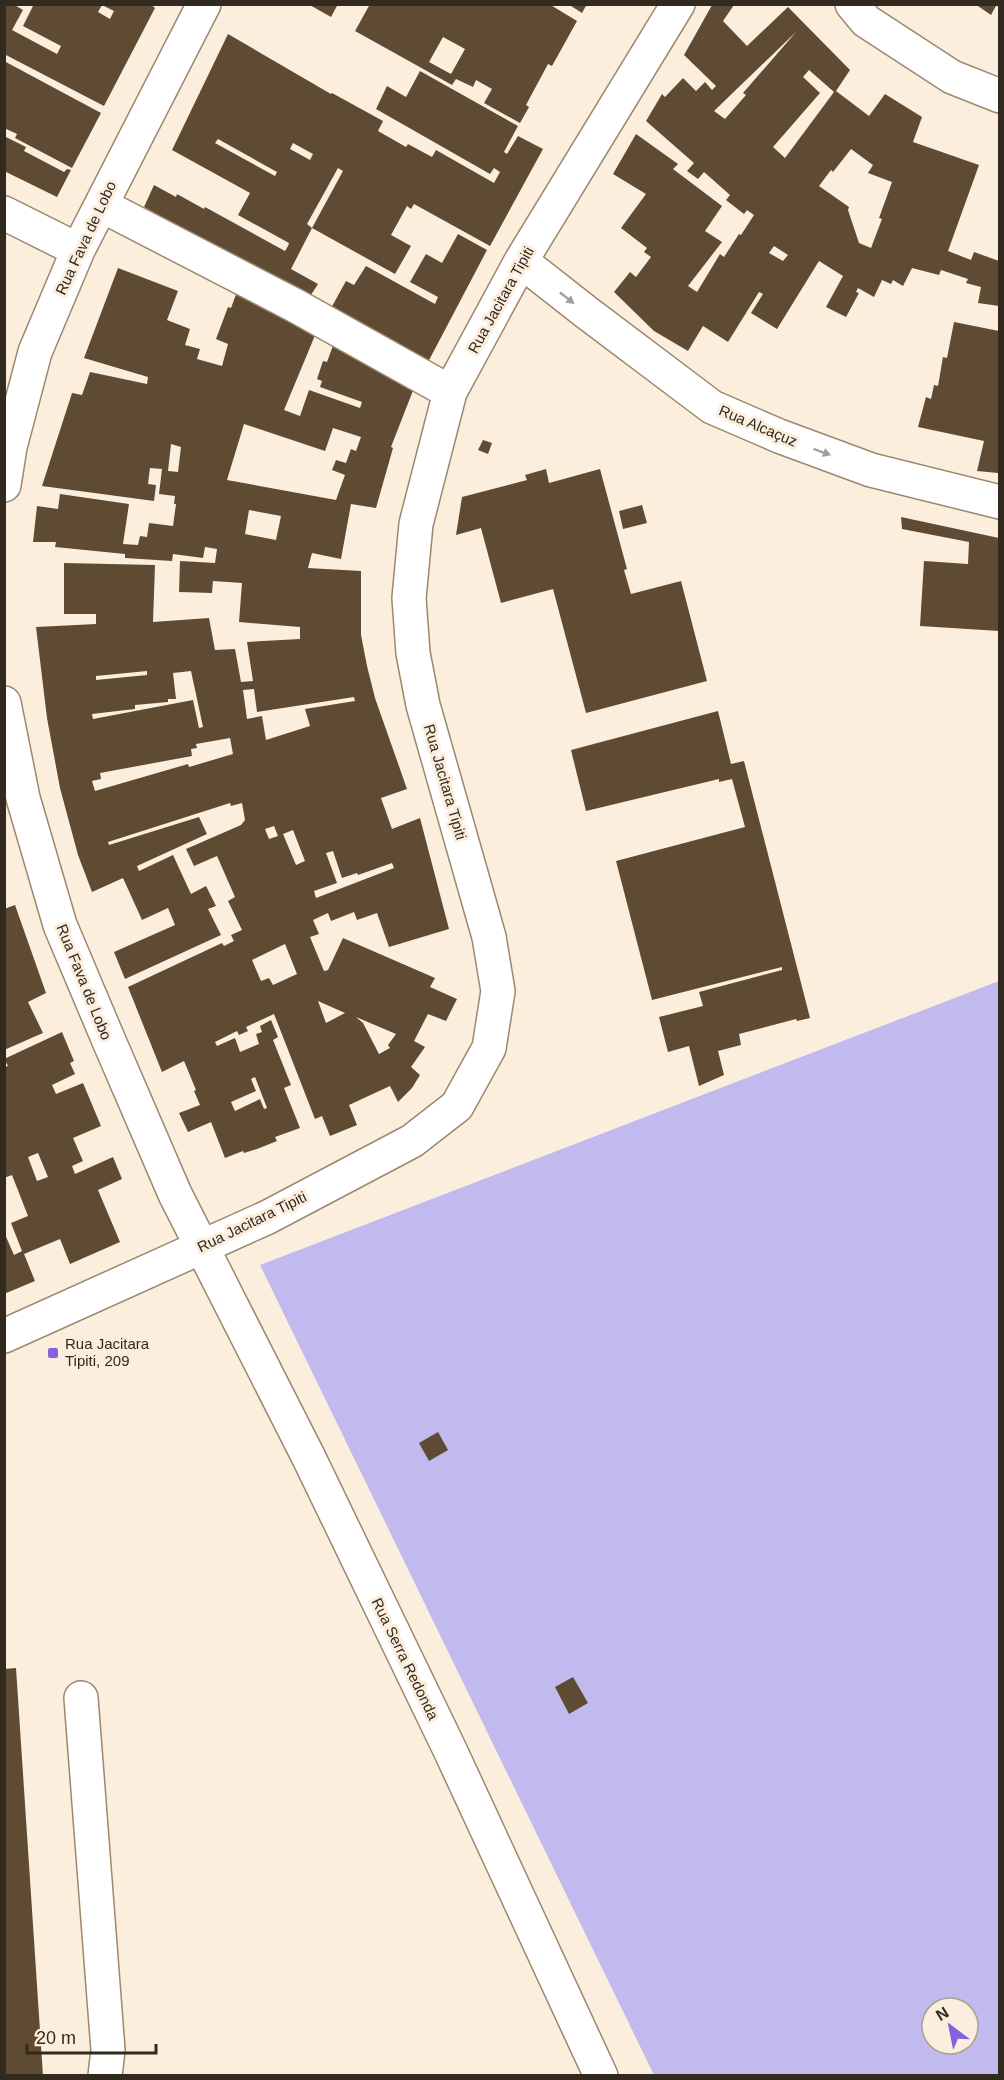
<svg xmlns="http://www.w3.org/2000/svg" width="1004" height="2080" viewBox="0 0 1004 2080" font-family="Arial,sans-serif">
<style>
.green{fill:#c1baee;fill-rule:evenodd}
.building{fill:#5f4b33;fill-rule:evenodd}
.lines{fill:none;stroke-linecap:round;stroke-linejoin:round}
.minor-casing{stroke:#9d876e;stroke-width:36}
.minor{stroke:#fff;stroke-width:33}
.oneway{fill:#a39f9a}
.poi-dot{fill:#8163de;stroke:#fceedd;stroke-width:2}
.labels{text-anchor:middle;stroke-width:6;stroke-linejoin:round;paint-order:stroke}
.street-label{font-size:15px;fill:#32291f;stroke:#fceedd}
.poi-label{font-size:15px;fill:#32291f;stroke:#fceedd;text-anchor:start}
</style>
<rect width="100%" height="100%" fill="#fceedd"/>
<path class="green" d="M999,981v1094h-345l-394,-810zM932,2008h36v36h-36z"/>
<path class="building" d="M4,4h9l10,6 -11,20 45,24 4,-8 -38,-20 11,-22h116l5,4 -51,98 -100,-52zM102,5l12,6 -4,8 -12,-7z
M308,4h30l-7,13z
M370,4h179l28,17 -25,45 -4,-2 -22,41 3,2 -9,16 -36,-20 8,-14 -16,-9 -3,7 -17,-8 -4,6 -97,-54zM443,37l22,12 -14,25 -22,-12z
M568,4h19l-5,9z
M975,4h22l-6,11z
M712,5h22l-11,16 24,25 41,-39 62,63 -14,21 33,25 16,-22 37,23 -9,25 66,23 -31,86 23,9 3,-8 25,9v45l-21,-3 3,-16 -15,-4 2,-4 -27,-9 -2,5 -27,-7 -9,18 -10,-6 -2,4 -9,-4 -8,17 -16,-9 -2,4 3,1 -13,24 -20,-10 17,-31 -24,-15 -42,68 -26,-16 12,-19 -4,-2 -31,50 -25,-16 -15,25 -34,-20 -40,-39 16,-20 6,5 15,-20 -7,-5 3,-4 -26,-20 25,-34 -33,-20 23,-40 42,30 -5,5 49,37 -17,25 17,11 -34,44 9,6 23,-38 4,3 15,-23 2,1 13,-20 -7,-5 -3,4 -18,-14 4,-5 -26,-23 -6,7 -11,-8 7,-8 -48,-42 16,-27 3,3 18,-19 13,13 9,-9 7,8 4,-4 -32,-31zM796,32l-53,61 3,2 -21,24 -11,-8zM809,70l25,22 -49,66 -12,-11 47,-54 -17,-16zM851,149l22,16 -5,8 24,9 -13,36 3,1 -11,29 -12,-5 -11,-33 1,-3 -30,-21 12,-16 2,2zM774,246l14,9 -5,6 -14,-8z
M228,34l103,60 1,-1 51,28 -5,10 28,16 2,-3 24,13 4,-7 58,33 6,-11 -6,-4 -4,6 -114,-65 11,-23 19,11 14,-26 98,55 -14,26 3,2 11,-18 25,13 -53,97 -76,-42 -3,5 -4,-3 -16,29 20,11 -16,28 -83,-46 31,-57 -5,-3 -31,56 5,4 -21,41 27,15 -9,14 -165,-91 10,-22 22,12 1,-3 27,15 1,-2 80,44 3,-5 1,-3 -51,-28 12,-22 -78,-43zM218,139l59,33 -2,4 -60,-33zM293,143l20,11 -3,6 -20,-11z
M4,61l97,52 -29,55 -57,-30 2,-4 -13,-6z
M4,136l22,11 -2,4 40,21 3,-3 4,1 -14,27 -53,-26z
M458,234l29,16 -60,114 -97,-54 16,-29 8,4 12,-19 69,38 3,-7 -28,-15 16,-28 16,9z
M118,268l60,23 -11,29 23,9 -5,16 15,4 -3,10 25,7 6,-22 -12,-5 12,-32 3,1 7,-19 78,44 -32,77 16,6 9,-26 51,18 2,-6 -42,-15 2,-6 -5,-2 6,-18 4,1 7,-19 80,45 -23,59 2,1 -17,60 -25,-4 -10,55 -29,-6 -4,15 53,3v64l6,31 8,32 32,91 -26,9 11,31 28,-11 29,111 -60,18 -12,-34 -20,7 -3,-8 -23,9 -3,-8 -15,7 6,14 -9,3 14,34 4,-1 15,-32 92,40 -5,9 27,12 -11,22 -18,-7 -14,27 11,6 -14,20 9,8 -8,13 -14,14 -8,-16 -41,19 8,20 -27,11 -8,-20 -7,3 -41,-105 -28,13 2,4 -9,4 -2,-4 -22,11 2,4 18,-8 5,14 19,-8 -3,-10 6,-2 -2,-6 11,-6 7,17 -5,3 18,45 -7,3 16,40 -25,9 2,4 -20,8 -13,4 -1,-2 -18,7 -14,-36 -23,10 -9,-19 21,-8 -6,-14 2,-1 -12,-29 -22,11 -34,-85 94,-44 2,3 10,-5 -3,-6 11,-5 -14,-29 7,-4 -18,-41 -23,10 -8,-17 55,-24 4,-5 -3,-17 -11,3 -1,-3 -122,39 1,3 90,-28 8,17 -70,32 2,5 34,-16 18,39 15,-8 10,20 -8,3 13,26 -96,44 -11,-27 61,-27 -7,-17 -26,12 -19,-42 -31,14 -14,-37 -18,-67 -13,-70 -11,-91 60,-3v-10h-32v-51l91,2 -2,57 56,-4 6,32 20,-1 6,33 12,-1 -6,-39 53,-3v-12l-61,-5 3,-39 -29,-2 -1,12 -33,-1 1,-31 35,2 2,-14 -12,-2 -2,11 -30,-4 -1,7 -47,-3v-4l-70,-7 1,-5h-23l4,-36 21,3 2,-15 69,10 -6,40 15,1 2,-9 7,1 2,-14 24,3 3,-22h-2l1,-8 -16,-2 3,-25 -12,-1 -2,16 8,1 -2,16 -112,-15 30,-93 10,2 8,-23 57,12 1,-7 -64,-19zM244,424l81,27 8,-23 28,9 -5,14 -5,-2 -5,14 -10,-3 -4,10 13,5 -9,25 -109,-20zM171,444l10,3 -3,25 -10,-1zM249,510l32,6 -5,24 -31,-6zM147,671v4l-51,5v-4zM191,671l12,56 -4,1 -6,-28 -100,19 -1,-5 43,-5v-4l33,-3v-3h8l-3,-26zM254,689l3,23 97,-15 1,4 -50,8 5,17 -44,14 -4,-24 -15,3 -4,-29zM230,738l3,16 -44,13 -1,-3 -93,27 -3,-10 9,-2 -1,-6 92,-17 -1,-7 6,-1 -1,-4zM274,826l4,10 -9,3 -4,-10zM293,830l12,31 -9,4 -13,-31zM333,851l9,27 15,-5 1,2 34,-12 2,5 -78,30 -2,-7 23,-8 -11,-30zM285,944l12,30 -24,11 -4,-7 -8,3 -9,-21zM318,1001l27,12 -19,10zM356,1017l40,17 -8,11 2,3 -11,6 -16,-31zM255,1077l12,31 -3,1 -4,-10 -25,12 -4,-9 25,-11 -5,-12z
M954,322l45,9 -1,142 -21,-2 7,-30 -66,-14 8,-30 5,2 3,-14 4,1 5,-29 4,1z
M483,440l9,3 -4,11 -10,-4z
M546,469l3,14 51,-14 27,100 -3,1 7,24 50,-13 26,100 -121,32 -33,-124 -52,14 -20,-75 -25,7 6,-38 65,-17 -2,-5z
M642,505l5,18 -24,6 -4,-18z
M901,517l98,21v93l-79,-5 4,-65 44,3 1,-22 -67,-13z
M718,711l13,53 13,-3 66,257 -13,3 -1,-2 -57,15 2,11 -23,6 6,24 -25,11 -10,-40 -21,6 -9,-35 44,-11 -4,-14 83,-22v-3l-130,33 -36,-139 129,-34 -13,-48 -13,3v-3l-133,32 -15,-61z
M15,905l31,88 -18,9 15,31 -39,17v-141z
M62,1032l12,29 -4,2 5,11 -23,11 4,9 27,-11 18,43 -28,12 10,23 -11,5 3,8 38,-17 9,22 -24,11 22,52 -50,22 -10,-25 -36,15 11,27 -31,13v-62l10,23 8,-4 -11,-28 17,-7 -16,-41 -8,3v-111l4,-1 -4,-7zM38,1153l10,24 -11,4 -9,-24z
M438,1432l10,18 -19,11 -10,-18z
M16,1668l27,408h-39v-407z
M573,1677l15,26 -19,11 -14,-27z"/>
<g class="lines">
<defs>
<path id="minor" d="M852,4l14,17 86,56 48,19
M101,205l195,101 154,86
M4,213l74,37
M521,261l65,51 126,95 67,29 92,34 129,32
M4,485l6,-38 25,-95 43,-102 126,-246
M4,703l19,95 37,127 49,116 66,153 134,264 141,292 151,326
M4,1336l264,-119 144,-76 45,-35 32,-58 9,-57 -9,-54 -66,-232 -10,-52 -4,-55 7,-74 34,-132 71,-131 157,-257
M81,1698l27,352 -3,26"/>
</defs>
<use href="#minor" class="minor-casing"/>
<use href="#minor" class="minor"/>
</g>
<defs><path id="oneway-solid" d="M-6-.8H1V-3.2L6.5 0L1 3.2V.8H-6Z" transform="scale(1.5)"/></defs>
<g class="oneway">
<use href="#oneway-solid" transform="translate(567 298) rotate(38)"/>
<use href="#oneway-solid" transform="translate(822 452) rotate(20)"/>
</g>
<rect class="poi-dot" x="47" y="1347" width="12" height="12" rx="3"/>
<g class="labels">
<g class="street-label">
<text transform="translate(86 238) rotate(-65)" y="5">Rua Fava de Lobo</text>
<text transform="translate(501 300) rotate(-61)" y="5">Rua Jacitara Tipiti</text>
<text transform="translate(758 426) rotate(23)" y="5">Rua Alcaçuz</text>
<text transform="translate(445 782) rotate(74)" y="5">Rua Jacitara Tipiti</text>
<text transform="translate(84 982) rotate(68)" y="5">Rua Fava de Lobo</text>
<text transform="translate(252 1222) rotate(-26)" y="5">Rua Jacitara Tipiti</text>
<text transform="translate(405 1659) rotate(64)" y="5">Rua Serra Redonda</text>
</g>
<g class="poi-label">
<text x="65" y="1349">Rua Jacitara<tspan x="65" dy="17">Tipiti, 209</tspan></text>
</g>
</g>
<rect width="1004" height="2080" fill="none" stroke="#32291f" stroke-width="12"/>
<g transform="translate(950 2026) rotate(328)"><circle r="28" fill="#fceedd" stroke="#ab9f91" stroke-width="1.5"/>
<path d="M0-4.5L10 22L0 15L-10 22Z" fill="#8163de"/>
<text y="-9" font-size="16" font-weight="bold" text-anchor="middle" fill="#32291f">N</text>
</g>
<path d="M27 2044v9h129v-9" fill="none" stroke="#32291f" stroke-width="3"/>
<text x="36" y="2044" font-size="18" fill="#32291f" stroke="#fceedd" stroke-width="4.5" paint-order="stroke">20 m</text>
</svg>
